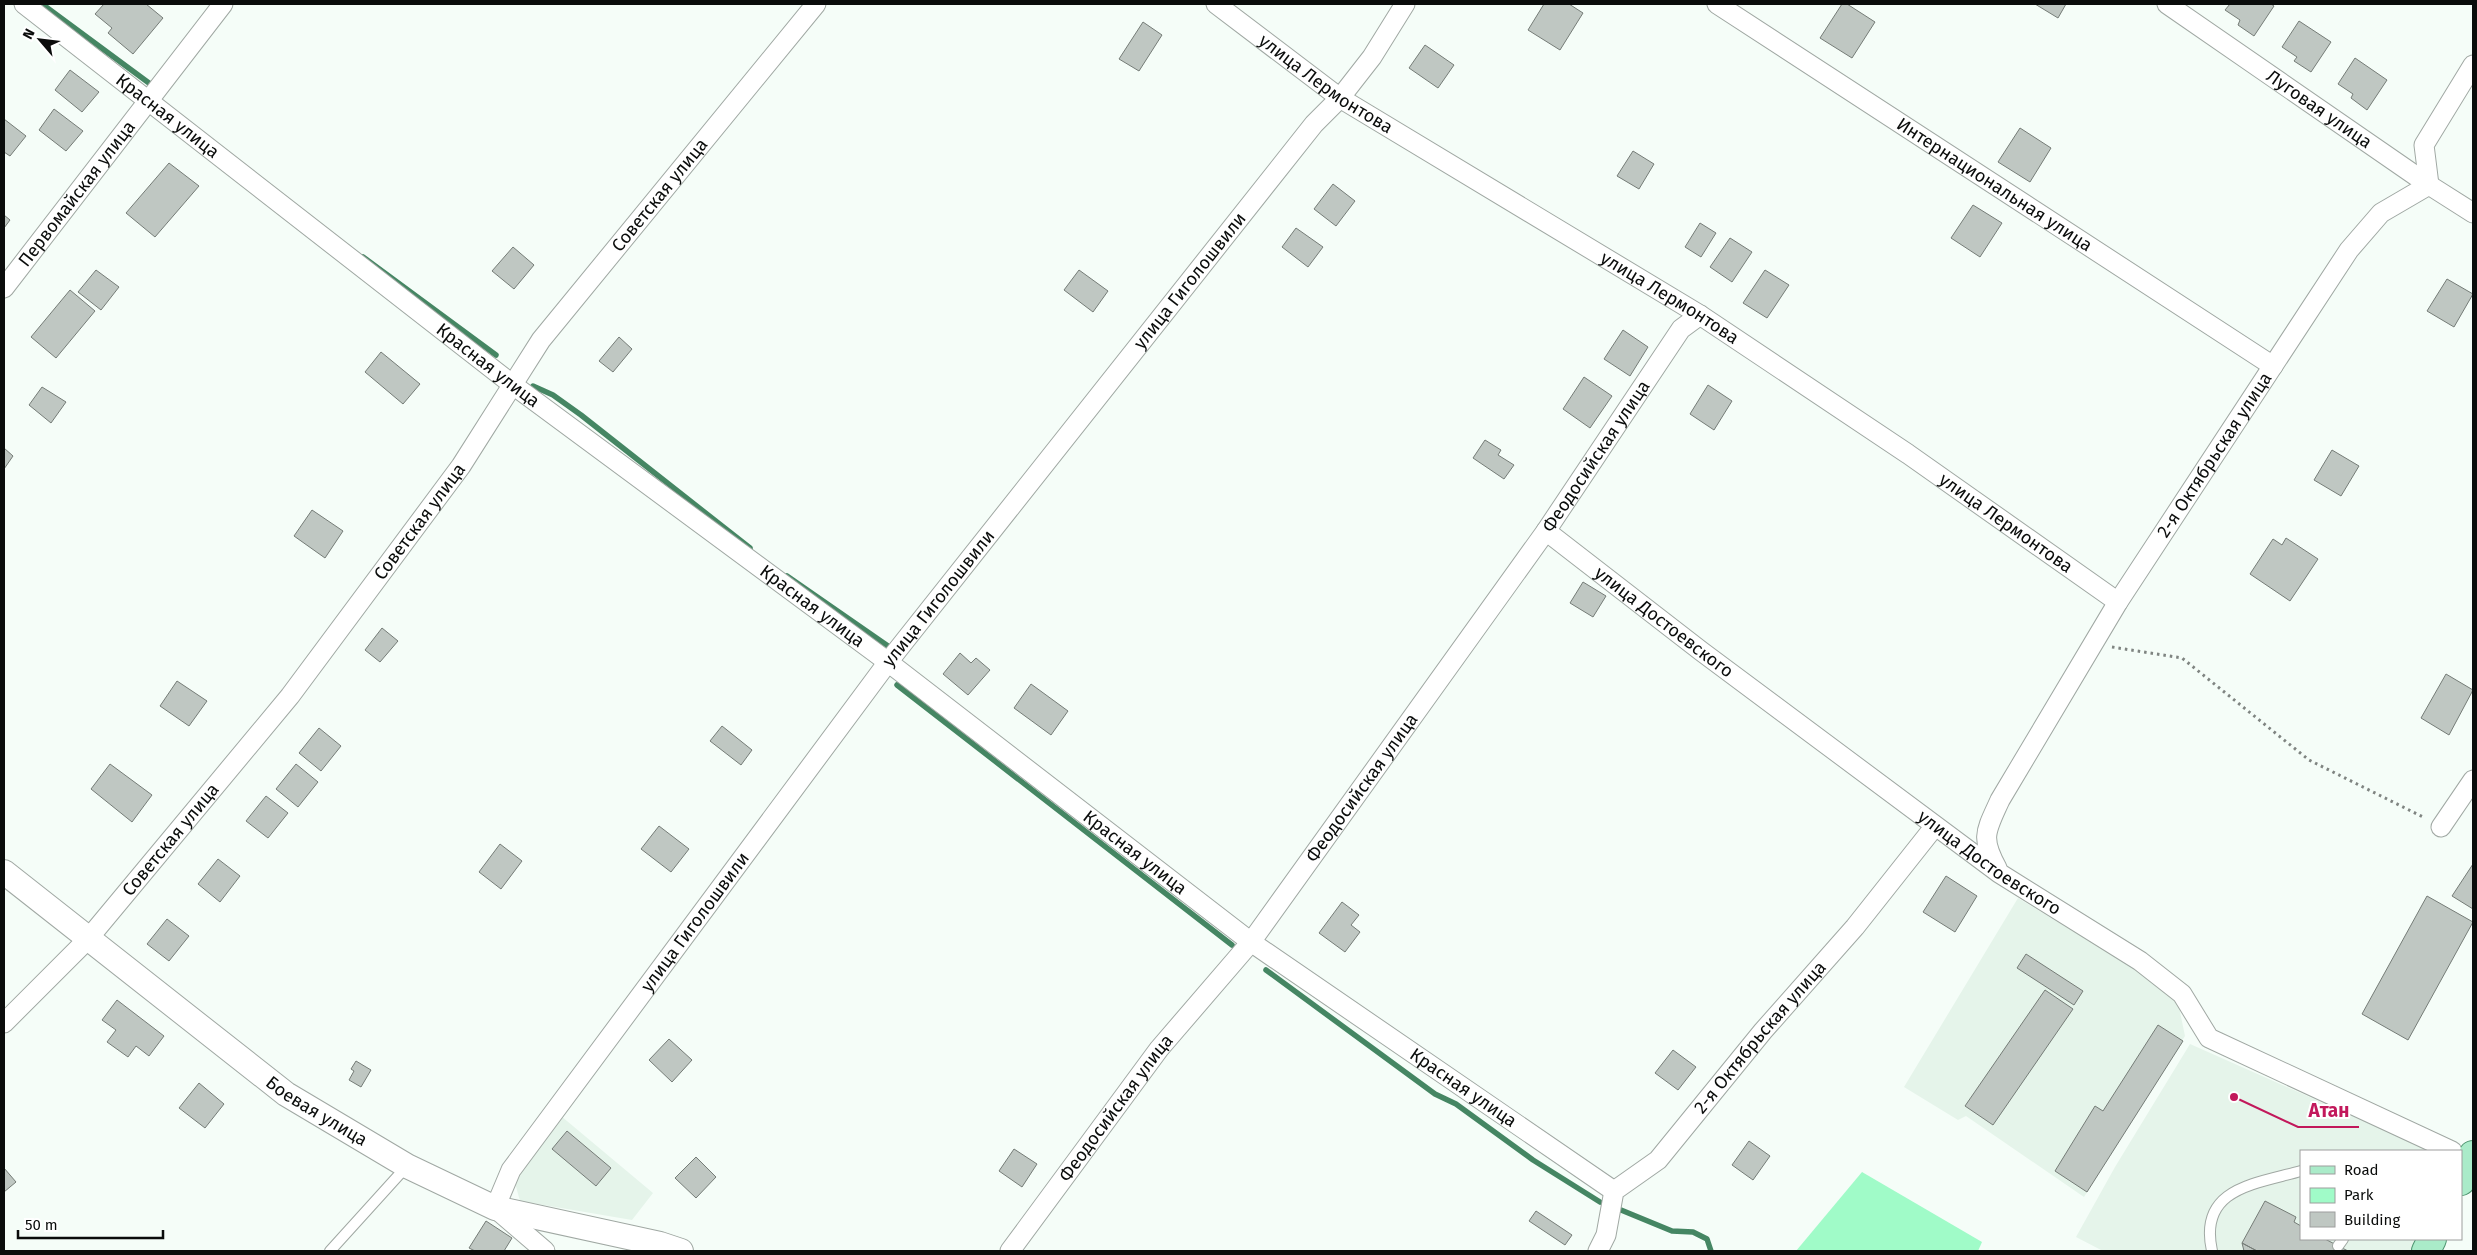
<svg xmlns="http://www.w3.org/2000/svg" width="2477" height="1255" viewBox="0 0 2477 1255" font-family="'Fira Sans',sans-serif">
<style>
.built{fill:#e5f4ea}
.green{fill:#a0fbc8}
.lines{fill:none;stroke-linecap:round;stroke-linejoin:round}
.stream{stroke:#458663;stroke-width:5.5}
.building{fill:#bfc7c2;stroke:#757c77}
.service-casing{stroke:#a0a8a3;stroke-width:12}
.minor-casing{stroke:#a0a8a3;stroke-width:21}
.tertiary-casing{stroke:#a0a8a3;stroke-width:26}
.primary-casing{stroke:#4e946f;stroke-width:30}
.path{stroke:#7f8481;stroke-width:3;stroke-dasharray:2.5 4;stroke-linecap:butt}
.service{stroke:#fff;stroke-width:10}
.minor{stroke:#fff;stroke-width:19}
.tertiary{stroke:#fff;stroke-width:24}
.primary{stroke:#aaebc9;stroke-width:28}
.labels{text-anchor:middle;stroke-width:4;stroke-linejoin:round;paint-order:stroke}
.street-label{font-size:18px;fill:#0a0c0b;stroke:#fff}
.leader{fill:none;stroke:#c2185b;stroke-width:2}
.callout-dot{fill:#c2185b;stroke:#fff;stroke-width:2}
.callout-label{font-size:19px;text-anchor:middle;font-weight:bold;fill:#c2185b;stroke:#fff;stroke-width:4;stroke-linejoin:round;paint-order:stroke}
</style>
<rect width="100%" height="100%" fill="#f5fdf8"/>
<path class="built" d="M2018,898l149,90 11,14 7,34 -101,161 -118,-81 -8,4 -54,-33z
M2190,1044l241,107h-130v88h121l-7,12h-312l-27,-14 39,-70z
M561,1116l92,77 -21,27 -112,-19 -5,-18 18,-33z"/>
<path class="green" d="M1862,1172l120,70 -4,9h-182z"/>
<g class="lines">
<path class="stream" d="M42,4l111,82
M363,257l133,98
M533,386l20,9 28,20 169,133
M787,576l101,70
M897,685l335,260
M1266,970l169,124 21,10 77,56 67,42
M1621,1210l51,21 21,1 14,7 4,12"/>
</g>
<path class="building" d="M104,4h42l17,14 -30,36 -25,-21 4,-5 -17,-14z
M1544,4h25l14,9 -23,37 -32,-20z
M1842,4h5l28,18 -23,36 -32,-20z
M2035,4h31l-8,14z
M2230,4h41l3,2 -20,30 -16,-11 2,-5 -15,-10z
M2299,21l32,21 -20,30 -17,-11 3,-4 -15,-10z
M1143,22l19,13 -23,36 -20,-12z
M1425,45l29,20 -16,23 -29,-20z
M2355,58l32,22 -20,30 -16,-12 2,-4 -15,-10z
M70,70l29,22 -17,20 -27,-22z
M54,109l29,22 -17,20 -27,-21z
M4,119l22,17 -16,20 -6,-4z
M2020,128l31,20 -21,34 -32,-20z
M1633,151l21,13 -15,25 -22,-13z
M169,163l30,23 -44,51 -29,-24z
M1333,184l22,17 -19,25 -22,-17z
M1973,205l29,18 -22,34 -29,-19z
M4,215l6,5 -6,8z
M1700,223l16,10 -15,24 -16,-10z
M1296,228l27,19 -15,20 -26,-20z
M1730,238l22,14 -20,30 -22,-15z
M513,247l21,18 -20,24 -22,-18z
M96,270l23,17 -18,23 -23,-18z
M1079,270l29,21 -15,21 -29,-22z
M1765,270l24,15 -22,33 -24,-15z
M2447,279l26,15 -19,33 -27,-16z
M70,290l25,21 -39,47 -25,-21z
M1623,330l25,17 -18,29 -26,-17z
M619,337l13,12 -19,23 -14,-11z
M381,352l39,32 -17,20 -38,-32z
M1584,377l28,19 -22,32 -27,-19z
M1708,385l24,16 -18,29 -24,-16z
M42,387l24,15 -15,21 -22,-18z
M1485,440l16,10 -3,5 16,10 -10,14 -31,-21z
M4,448l9,8 -9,13z
M2332,450l27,16 -18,30 -27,-16z
M312,510l31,21 -18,27 -31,-22z
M2286,538l32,21 -28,42 -40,-27 23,-35 9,6z
M1583,582l23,14 -13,21 -23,-14z
M382,628l16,13 -18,21 -15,-12z
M960,653l11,10 5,-5 14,12 -22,25 -25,-21z
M2446,674l27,16 -24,45 -28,-17z
M177,681l30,20 -18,25 -29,-20z
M1031,684l37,27 -17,24 -37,-27z
M722,726l30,24 -11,15 -31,-24z
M319,728l22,18 -20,25 -22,-18z
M110,764l42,31 -20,27 -41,-33z
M296,764l22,18 -20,25 -22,-18z
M266,796l22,17 -20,25 -22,-17z
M659,826l30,23 -18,23 -30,-23z
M500,844l22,17 -21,28 -22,-17z
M218,859l22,17 -20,26 -22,-18z
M2473,864v45l-21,-13z
M1946,876l31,20 -22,36 -32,-20z
M2427,896l46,26 -65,118 -46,-26z
M1342,902l17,13 -8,10 9,7 -15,20 -26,-19z
M167,919l22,17 -20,25 -22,-17z
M2026,954l57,37 -9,14 -57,-37z
M2045,990l28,19 -80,116 -28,-19z
M117,1000l47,36 -15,20 -13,-10 -8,11 -21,-15 9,-12 -14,-10z
M2158,1025l25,16 -96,151 -32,-21 40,-65 8,5z
M669,1039l23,21 -20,22 -23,-22z
M1673,1050l23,17 -18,23 -23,-17z
M356,1061l15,9 -10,17 -12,-7 5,-9 -3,-2z
M199,1083l25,21 -19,24 -26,-20z
M567,1131l44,37 -15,18 -44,-37z
M1749,1141l21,15 -17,24 -21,-15z
M1014,1149l23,15 -15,23 -23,-16z
M696,1157l20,20 -20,21 -21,-20z
M4,1168l12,14 -12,10z
M2265,1201l31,16 -2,5 7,4v13h24l23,12h-91l-15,-8z
M1536,1211l36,24 -7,10 -36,-24z
M486,1221l26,17 -8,13h-29l-6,-3z
M2242,1243l15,8h-13z"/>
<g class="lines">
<defs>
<path id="service" d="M2338,1246l5,-7
M330,1251l77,-85
M2212,1251c-14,-63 43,-67 89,-80"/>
<g id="minor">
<path id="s1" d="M24,4l489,381 375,277 363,280 363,249"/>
<path id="s2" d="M1216,4l124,94 360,217 208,139 210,148"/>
<path id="s3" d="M1717,4l556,362"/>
<path id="s4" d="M2167,4l262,181 44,28"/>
<path id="s5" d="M4,288l219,-284"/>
<path id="s6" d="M1546,531l155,120 298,222 141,88 42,33 27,44 243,113"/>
<path d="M2441,827l32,-47"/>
<path id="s7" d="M1997,868c-17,-31 -11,-37 3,-68l118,-198 231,-352 32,-37 48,-28 -5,-40 49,-80"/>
<path id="s8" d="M4,1023l84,-84 202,-243 171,-230 80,-126 275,-336"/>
<path id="s9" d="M545,1251l-50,-43 16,-38 377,-508 426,-538 26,-26 32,-41 33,-53"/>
<path id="s10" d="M1010,1251l149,-202 92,-107 295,-411 135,-202 19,-14"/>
<path id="s11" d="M1598,1251l8,-16 8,-44 44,-31 105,-129 92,-104 80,-101"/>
</g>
<g id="tertiary">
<path id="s12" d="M4,872l282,222 121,72 88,42 165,36 21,7"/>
</g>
<path id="primary" d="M2461,1181l12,-26
M2426,1251l6,-12"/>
</defs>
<use href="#service" class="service-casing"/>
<use href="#minor" class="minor-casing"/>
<use href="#tertiary" class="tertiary-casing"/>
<use href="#primary" class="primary-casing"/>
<path class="path" d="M2112,647l70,11 127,102 116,58
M2473,1251v-1"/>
<use href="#service" class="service"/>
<use href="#minor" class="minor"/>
<use href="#tertiary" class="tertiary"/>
<use href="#primary" class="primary"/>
</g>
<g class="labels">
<g class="street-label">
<text dy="6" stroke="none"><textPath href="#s2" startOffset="136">улица Лермонтова</textPath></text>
<text dy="6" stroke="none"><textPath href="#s4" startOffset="185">Луговая улица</textPath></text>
<text dy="6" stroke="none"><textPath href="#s1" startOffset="182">Красная улица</textPath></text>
<text dy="6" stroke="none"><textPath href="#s3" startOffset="331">Интернациональная улица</textPath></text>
<text dy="6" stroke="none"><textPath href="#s5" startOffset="119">Первомайская улица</textPath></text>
<text dy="6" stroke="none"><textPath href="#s8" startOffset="1058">Советская улица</textPath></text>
<text dy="6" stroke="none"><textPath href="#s9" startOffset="1226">улица Гиголошвили</textPath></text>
<text dy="6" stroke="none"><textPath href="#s2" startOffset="541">улица Лермонтова</textPath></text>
<text dy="6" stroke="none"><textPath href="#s1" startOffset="588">Красная улица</textPath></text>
<text dy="6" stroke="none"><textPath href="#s7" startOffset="479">2-я Октябрьская улица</textPath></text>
<text dy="6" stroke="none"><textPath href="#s10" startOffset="988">Феодосийская улица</textPath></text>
<text dy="6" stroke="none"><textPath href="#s8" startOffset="652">Советская улица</textPath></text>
<text dy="6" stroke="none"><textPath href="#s2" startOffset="946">улица Лермонтова</textPath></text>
<text dy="6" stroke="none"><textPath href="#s9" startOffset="821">улица Гиголошвили</textPath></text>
<text dy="6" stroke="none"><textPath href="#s1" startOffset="992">Красная улица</textPath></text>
<text dy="6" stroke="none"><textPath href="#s6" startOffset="149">улица Достоевского</textPath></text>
<text dy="6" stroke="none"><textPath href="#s10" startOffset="582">Феодосийская улица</textPath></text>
<text dy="6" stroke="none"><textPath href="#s8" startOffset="248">Советская улица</textPath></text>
<text dy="6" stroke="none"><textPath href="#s1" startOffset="1398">Красная улица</textPath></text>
<text dy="6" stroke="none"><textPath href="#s6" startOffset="554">улица Достоевского</textPath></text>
<text dy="6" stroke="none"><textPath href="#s9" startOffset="416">улица Гиголошвили</textPath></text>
<text dy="6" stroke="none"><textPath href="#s11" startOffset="276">2-я Октябрьская улица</textPath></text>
<text dy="6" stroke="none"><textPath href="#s1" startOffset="1802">Красная улица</textPath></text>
<text dy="6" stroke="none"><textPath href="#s10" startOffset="178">Феодосийская улица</textPath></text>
<text dy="6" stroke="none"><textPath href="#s12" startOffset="394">Боевая улица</textPath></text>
</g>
</g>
<path class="leader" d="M2234 1097L2298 1127H2359"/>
<circle class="callout-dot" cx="2234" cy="1097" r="5"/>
<g class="callout-label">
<text x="2329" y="1117">Атан</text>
</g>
<rect width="2477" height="1255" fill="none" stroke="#0a0c0b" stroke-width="10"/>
<rect x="2300" y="1150" width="162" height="90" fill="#ffffff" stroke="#9d9e9d"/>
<rect x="2310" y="1166" width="25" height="8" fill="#aaebc9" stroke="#9d9e9d"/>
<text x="2344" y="1175" font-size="15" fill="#0a0c0b">Road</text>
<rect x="2310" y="1188" width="25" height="15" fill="#a0fbc8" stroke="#9d9e9d"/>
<text x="2344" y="1200" font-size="15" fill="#0a0c0b">Park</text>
<rect x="2310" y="1212" width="25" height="15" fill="#bfc7c2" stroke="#9d9e9d"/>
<text x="2344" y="1225" font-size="15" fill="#0a0c0b">Building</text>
<g transform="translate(40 40) rotate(298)" stroke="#ffffff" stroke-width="4" paint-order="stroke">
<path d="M0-4L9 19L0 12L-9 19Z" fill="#0a0c0b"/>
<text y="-8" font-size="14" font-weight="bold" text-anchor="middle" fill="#0a0c0b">N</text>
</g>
<path d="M18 1230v8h145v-8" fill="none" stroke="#0a0c0b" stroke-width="2.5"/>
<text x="25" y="1230" font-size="15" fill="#0a0c0b" stroke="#ffffff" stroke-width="4" paint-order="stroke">50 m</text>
</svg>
